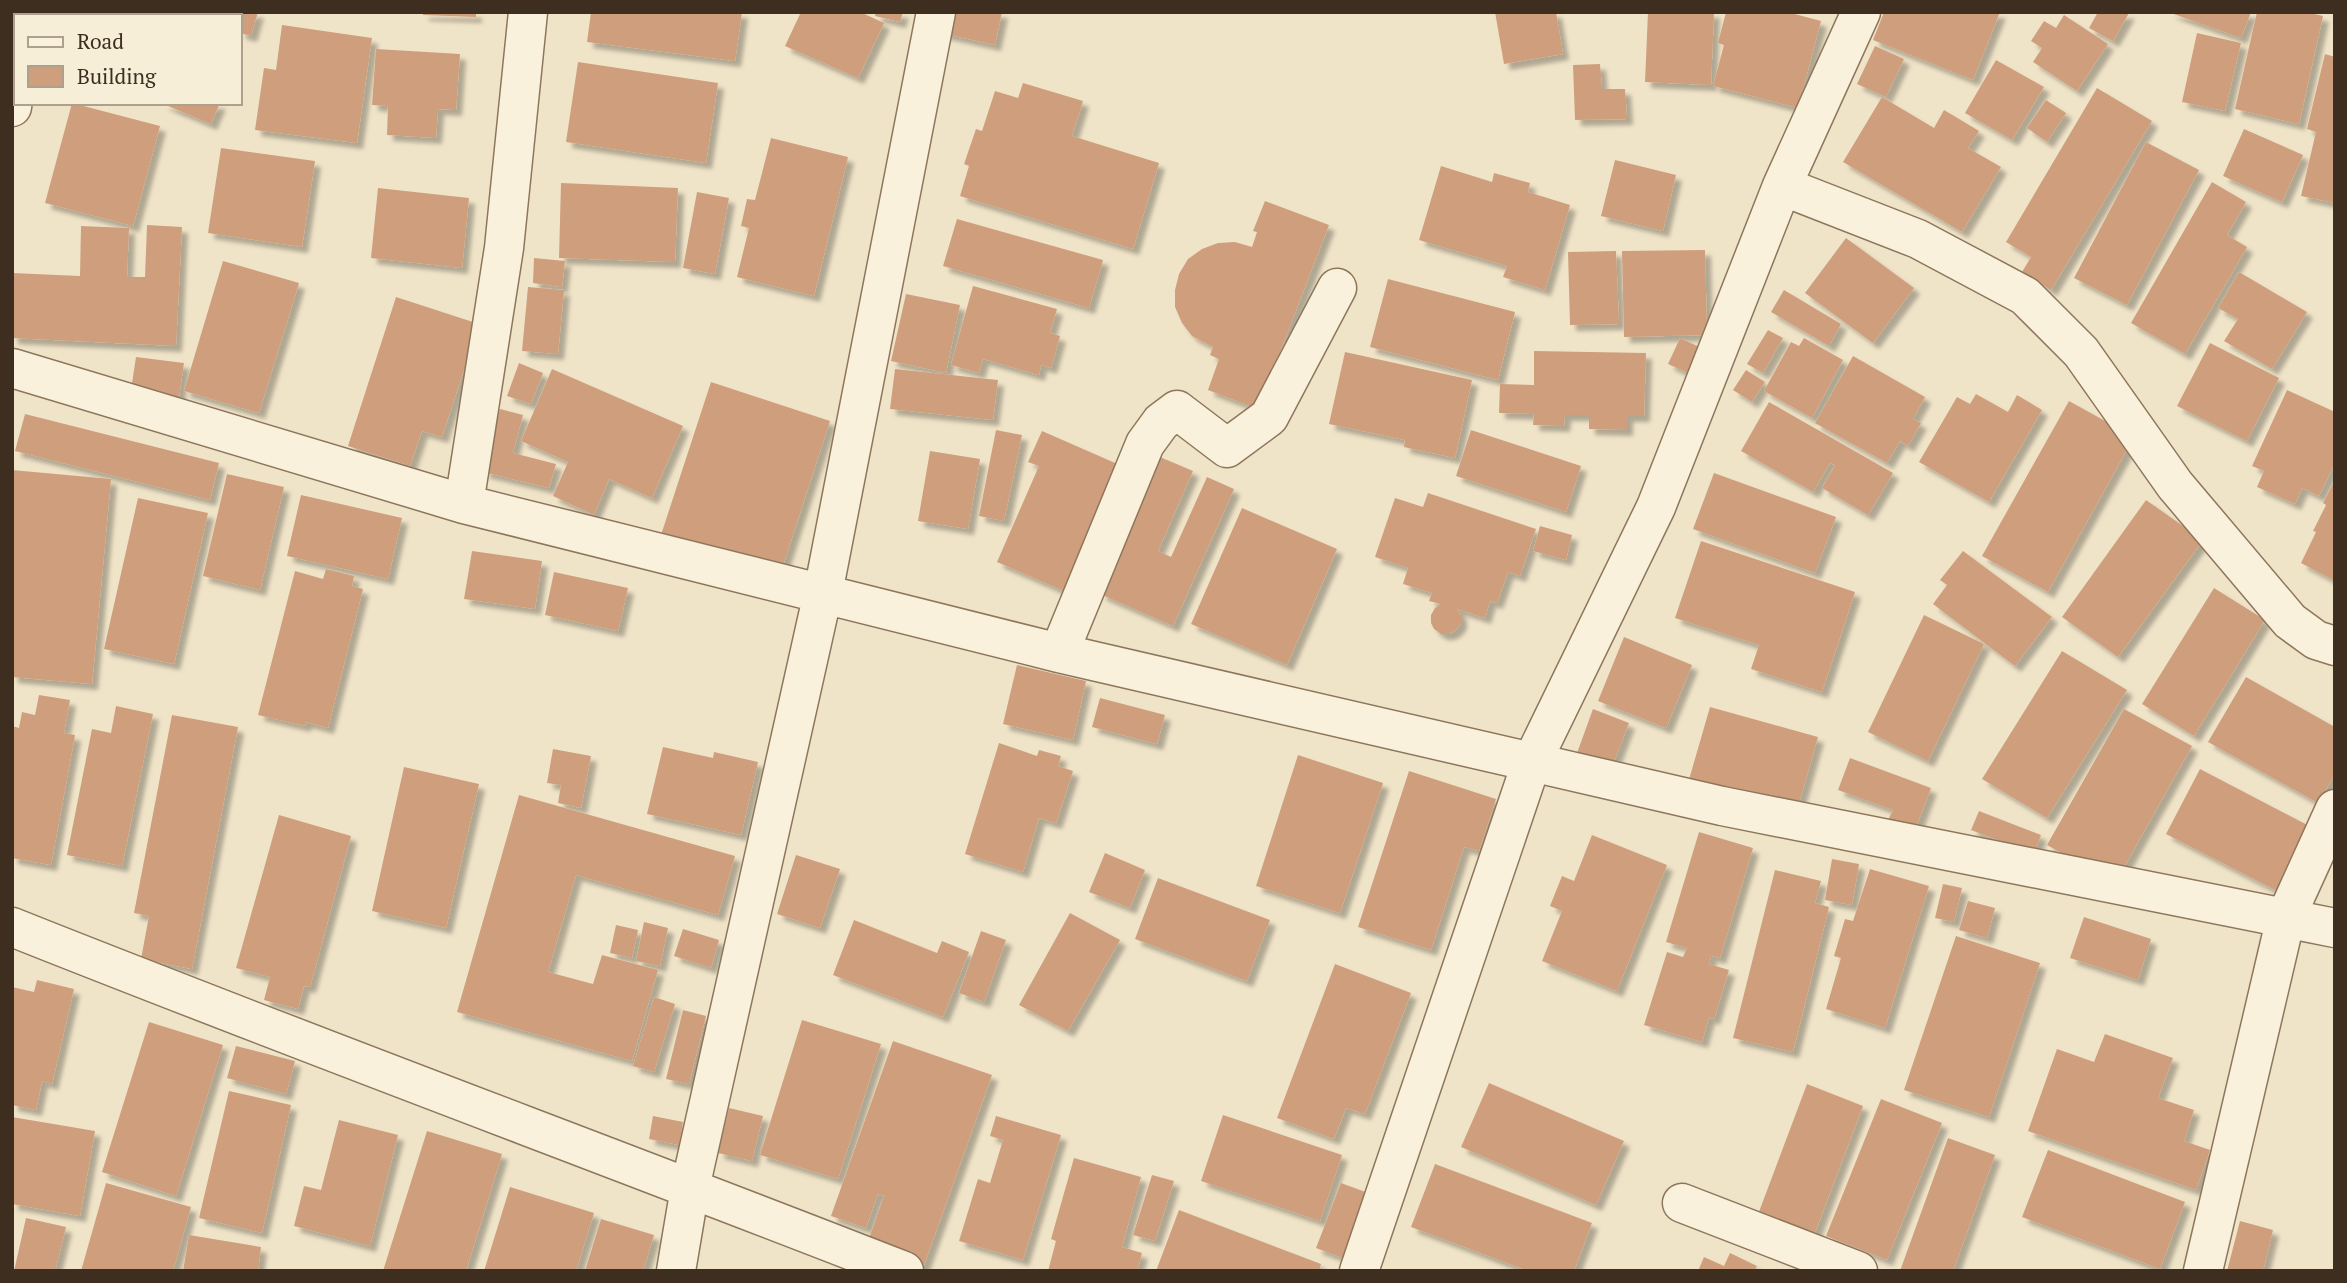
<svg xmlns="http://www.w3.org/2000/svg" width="2347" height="1283" viewBox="0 0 2347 1283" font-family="'PT Serif',serif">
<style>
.building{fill:#cf9f7d;filter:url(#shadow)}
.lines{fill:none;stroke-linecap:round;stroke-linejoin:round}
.minor-casing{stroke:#8d765c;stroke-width:41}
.minor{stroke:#faf1dc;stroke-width:38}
</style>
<defs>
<filter id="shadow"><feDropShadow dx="6" dy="6" stdDeviation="2" flood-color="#0004"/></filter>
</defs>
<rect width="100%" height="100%" fill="#f0e4c8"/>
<path class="building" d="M212,12h46l-7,24 -11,-3v-17h-29z
M423,12h53v5l-53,-2z
M591,12h151l-7,49 -148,-19z
M801,12h59l24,11 -26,55 -73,-32z
M876,12h27l-3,10 -25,-6z
M946,12h56l-7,33 -54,-12z
M1495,12h61l7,42 -59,10z
M1648,12h66l-3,73 -66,-3z
M1726,12h61l34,9 -23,87 -85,-22 11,-41 -6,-2z
M1884,12h116l-27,68 -100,-40z
M2098,12l31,1 -16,28 -24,-13z
M2168,12h83l-10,26z
M2257,12h49l17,4 -24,108 -64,-15z
M2064,15l44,29 -31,47 -44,-29 9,-14 -11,-7 13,-20 12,7z
M282,25l90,13 -15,105 -102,-13 9,-62 12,2z
M2197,33l44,10 -16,68 -43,-9z
M1875,46l29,13 -18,38 -29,-13z
M376,49l84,5 -4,56 -18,-1 -2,29 -49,-3 1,-29 -16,-1z
M2325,54l10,3v146l-34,-7 15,-64 -9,-3z
M1996,60l48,27 -32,53 -47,-27z
M578,62l140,21 -12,80 -140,-21z
M1600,64l2,25h23l2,30 -52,1 -2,-55z
M1023,83l60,18 -11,35 87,27 -26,86 -173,-53 9,-30 -5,-2 12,-35 6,2 13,-40 23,7z
M2097,88l55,33 -101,169 -29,-18 9,-15 -25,-15z
M1882,97l52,31 10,-18 35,21 -11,17 33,19 -39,65 -119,-70z
M2046,100l20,13 -19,29 -20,-14z
M72,103l88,23 -27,100 -88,-23z
M161,103h59l-9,21z
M2244,129l59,26 -21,47 -59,-26z
M771,138l77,19 -34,139 -77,-19 12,-49 -8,-2 6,-27 8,1z
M2146,142l53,28 -72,135 -53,-27z
M221,148l94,13 -13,86 -94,-14z
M1615,160l61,15 -13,56 -62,-15z
M1441,166l51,16 2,-9 36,10 -2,9 42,13 -25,85 -42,-13 4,-11 -88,-26z
M2212,182l34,20 -19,33 20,12 -62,107 -54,-31z
M561,183l117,5 -3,74 -116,-4z
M378,188l91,10 -7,70 -91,-10z
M697,192l32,6 -14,76 -32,-6z
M1265,201l64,24 -71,184 -50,-19 11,-31 -9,-4 3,-8 -21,-11 -10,-13 -7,-16v-17l4,-16 9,-15 14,-10 16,-6 17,-1 17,5 5,-15 -4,-1z
M957,219l146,41 -14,48 -146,-42z
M147,225l35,2 -6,119 -164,-8v-65l68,3 1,-50 48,2 -2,49h18z
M1846,238l68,50 -41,55 -68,-50z
M1705,250l2,85 -83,2 -2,-86z
M1616,251l3,73 -49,1 -2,-73z
M534,258l31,3 -3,26 -29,-4z
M223,261l76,22 -40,130 -75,-22z
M2239,272l68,40 -35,57 -48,-28 14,-22 -20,-11z
M1388,279l127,33 -17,68 -128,-33z
M973,286l84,23 -7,24 10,3 -9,32 -10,-3 -2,10 -56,-16 -4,14 -28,-8z
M528,287l36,3 -6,64 -36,-3z
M1784,290l57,34 -12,22 -58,-34z
M906,294l54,11 -14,68 -55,-12z
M396,297l83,27 -37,113 -20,-6 -12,35 -62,-20z
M1768,330l15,8 -20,35 -16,-9z
M1680,338l28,13 -11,26 -29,-13z
M1804,338l39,22 -31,58 -48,-27 27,-49 8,4z
M2210,343l69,35 -32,63 -70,-35z
M1534,351l112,2 -2,63h-17v14l-38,-1v-14h-24l-1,11 -31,-1 1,-11 -35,-1 1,-29 34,1z
M1345,352l127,28 -17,78 -51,-11 1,-7 -76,-16z
M1853,356l72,41 -12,22 8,4 -13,23 -8,-5 -13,22 -72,-40z
M136,357l48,6 -6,40 -48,-7z
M519,363l24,10 -12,31 -24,-8z
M552,369l131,57 -31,72 -43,-19 -15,36 -41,-19 15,-34 -47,-21z
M895,369l103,11 -5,40 -103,-11z
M1746,370l19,12 -13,20 -19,-12z
M711,382l119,39 -51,157 -119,-40z
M2287,390l48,22v51l-16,33 -17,-8 -7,16 -38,-17 7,-16 -12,-5z
M1976,394l32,18 9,-17 25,15 -53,92 -70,-40 38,-65 13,7z
M2069,401l65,36 -86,155 -66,-36z
M1769,402l124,71 -25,42 -46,-27 13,-23 -5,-2 -17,29 -72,-41z
M500,409l23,6 -10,38 43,11 -7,24 -66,-16z
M25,414l194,49 -9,37 -195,-49z
M996,430l26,5 -18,86 -25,-5z
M1471,430l110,36 -15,46 -110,-36z
M1042,431l80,35 -56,126 -69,-30 42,-96 -11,-4z
M930,451l50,8 -12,70 -50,-8z
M1160,457l33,14 -35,80 13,6 36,-80 27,12 -61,137 -73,-32z
M12,470l99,9 -19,205 -80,-7z
M1714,473l122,44 -21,56 -122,-44z
M227,474l57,13 -24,103 -57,-14z
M2335,480v101l-34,-18 15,-31 -3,-1 13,-26 -3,-2z
M1428,493l108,36 -16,47 -12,-4 -11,31 -7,-2 -5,17 -28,-9 4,6v8l-5,7 -7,4h-8l-7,-5 -3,-6v-8l4,-7 6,-4 -12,-3 3,-8 -29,-9 5,-16 -33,-11 20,-59 28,9z
M301,495l101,23 -14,61 -101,-23z
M138,498l70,15 -34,151 -70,-15z
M2146,500l57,40 -85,117 -56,-40z
M1242,508l95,41 -50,116 -96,-41z
M1540,526l32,9 -6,25 -33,-9z
M1701,541l154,51 -33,100 -71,-23 8,-24 -84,-27z
M472,551l70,10 -7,48 -71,-10z
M1963,551l89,66 -37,49 -82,-62 14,-19 -7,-5z
M326,569l28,7 -2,10 11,3 -35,139 -22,-6 -1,4 -47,-11 37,-144 28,8z
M554,572l74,16 -10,43 -73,-16z
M2214,588l51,32 -71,116 -52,-32z
M1924,615l60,29 -56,117 -60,-29z
M1624,637l68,28 -26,63 -68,-27z
M2062,651l65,39 -80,128 -65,-39z
M1017,665l69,16 -13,59 -70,-16z
M2246,677l89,50v47l-17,29 -110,-61z
M39,695l31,5 -6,33 11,2 -24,130 -39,-7v-132l7,2 3,-16 13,3z
M1100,698l65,17 -8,29 -65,-17z
M116,706l37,8 -31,152 -55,-11 25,-126 19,4z
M1710,707l108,30 -22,77 -108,-31z
M1593,709l36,14 -17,44 -35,-14z
M2124,709l68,37 -77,137 -68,-38z
M172,715l66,12 -46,242 -51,-10 8,-43 -15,-3z
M999,743l38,13 2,-6 22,6 -3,10 15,5 -17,52 -17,-5 -16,54 -58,-18z
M663,747l50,11 1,-6 44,10 -17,73 -94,-21z
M553,749l38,7 -10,52 -23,-5 3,-18 -14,-2z
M1298,755l85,28 -43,130 -84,-27z
M1850,758l81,30 -16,42 -27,-10 5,-10 -55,-20z
M404,767l75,17 -33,144 -74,-17z
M2200,769l113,59 -34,64 -113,-58z
M1409,771l87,28 -17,52 -15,-4 -33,103 -73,-23z
M519,795l216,61 -17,59 -142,-40 -28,97 45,12 9,-29 56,15 -26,91 -175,-49z
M1979,811l62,24 -7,19 -63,-24z
M279,815l72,21 -41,151 -6,-1 -6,23 -34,-9 6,-23 -34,-9z
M1699,832l54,16 -33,110 -19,-5 10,3 -2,8 20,6 -15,49 -5,-2 -7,25 -58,-17 23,-73 16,5 4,-9 -21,-6z
M1592,835l75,30 -50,126 -75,-30 20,-50 -12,-5 12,-30 12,5z
M1105,853l40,17 -15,38 -41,-16z
M796,855l44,14 -20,59 -43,-14z
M1832,859l27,5 -7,41 -27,-5z
M1870,869l59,17 -44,142 -59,-19 15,-51 -7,-2 11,-37 8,2z
M1775,870l46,11 -6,22 14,4 -36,145 -60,-14z
M1158,878l112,42 -23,61 -112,-42z
M1943,884l19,4 -8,34 -19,-4z
M1968,901l27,7 -8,30 -28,-8z
M1070,913l50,27 -52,91 -49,-26z
M2084,917l67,22 -13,41 -68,-22z
M854,920l83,33 5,-12 27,11 -26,65 -110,-42z
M644,922l24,6 -8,38 -24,-5z
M616,925l22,5 -6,28 -22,-5z
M683,929l36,11 -8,28 -37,-12z
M981,931l25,9 -22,62 -25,-9z
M1956,936l84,27 -51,154 -85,-27z
M1335,964l76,29 -46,121 -19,-6 -12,31 -57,-21z
M37,980l37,9 -22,95 -10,-3 -6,29 -24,-5v-118l22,5z
M654,997l21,7 -21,68 -21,-6z
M683,1010l23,6 -17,68 -23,-5z
M802,1020l79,24 -43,135 -78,-24z
M149,1022l74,23 -47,151 -74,-24z
M2105,1034l68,24 -15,40 36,12 -10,31 26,9 -14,40 -168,-59 29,-82 37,13z
M893,1041l99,34 -69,193 -57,-21 18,-51 -6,-2 -12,34 -35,-12z
M236,1046l59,15 -9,33 -59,-16z
M1489,1083l135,58 -28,64 -135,-58z
M1807,1084l56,22 -50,132 -56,-21z
M229,1091l62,14 -29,128 -63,-15z
M1881,1099l61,24 -55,137 -61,-24z
M729,1108l34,8 -11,45 -34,-8z
M1223,1115l119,40 -22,66 -119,-40z
M653,1116l30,6 -4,23 -30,-6z
M996,1116l65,19 -38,125 -64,-19 19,-62 12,4 13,-43 -13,-4z
M12,1117l83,14 -15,85 -68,-12z
M339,1120l59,15 -28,111 -76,-20 10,-40 17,4z
M427,1131l75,23 -36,117h-83z
M1948,1138l47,17 -42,116h-53z
M2048,1150l137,52 -25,67 -138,-52z
M1074,1158l67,19 -19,70 20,6 -5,18h-89l8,-30 -5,-2z
M1435,1164l157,59 -18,48h-46l-117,-44z
M1152,1175l22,6 -19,60 -22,-6z
M106,1183l85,24 -18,64h-92z
M1341,1183l30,11 -25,65 -30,-11z
M510,1187l84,26 -18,58h-92z
M1179,1210l142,54 -2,7h-163z
M26,1218l40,9 -11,44h-41z
M601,1219l53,16 -11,36h-58z
M2240,1221l33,9 -10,41h-36z
M189,1235l72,12 -3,24h-75z
M1730,1253l27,13 -3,5h-56l6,-14 20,9z"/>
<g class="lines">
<defs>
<path id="minor" d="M23,16v-4
M12,107l4,-29
M1782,186l136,53 107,57 56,56 94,133 115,136 26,19 19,6
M12,368l452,136 595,149 663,153 613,122
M464,504l40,-256 24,-236
M1059,653l86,-209 16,-22 16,-12 50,38 42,-31 68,-129
M12,927c296,118 595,228 892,344
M1682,1203l176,68
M676,1271l14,-83 133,-595 113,-581
M1359,1271l172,-507 125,-257 126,-321 79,-174
M2203,1271l83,-354 49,-108"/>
</defs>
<use href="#minor" class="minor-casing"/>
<use href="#minor" class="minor"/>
</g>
<rect width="2347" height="1283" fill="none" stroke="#3d2e20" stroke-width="28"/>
<rect x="14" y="14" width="228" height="91" fill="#f7eed8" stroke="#ada18e" stroke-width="2"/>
<rect x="28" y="37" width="35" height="10" fill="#faf1dc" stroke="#ada18e" stroke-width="2"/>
<text x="77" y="49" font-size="21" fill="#3d2e20">Road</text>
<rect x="28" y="66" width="35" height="21" fill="#cf9f7d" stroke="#ada18e" stroke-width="2"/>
<text x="77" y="84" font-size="21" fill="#3d2e20">Building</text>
</svg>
